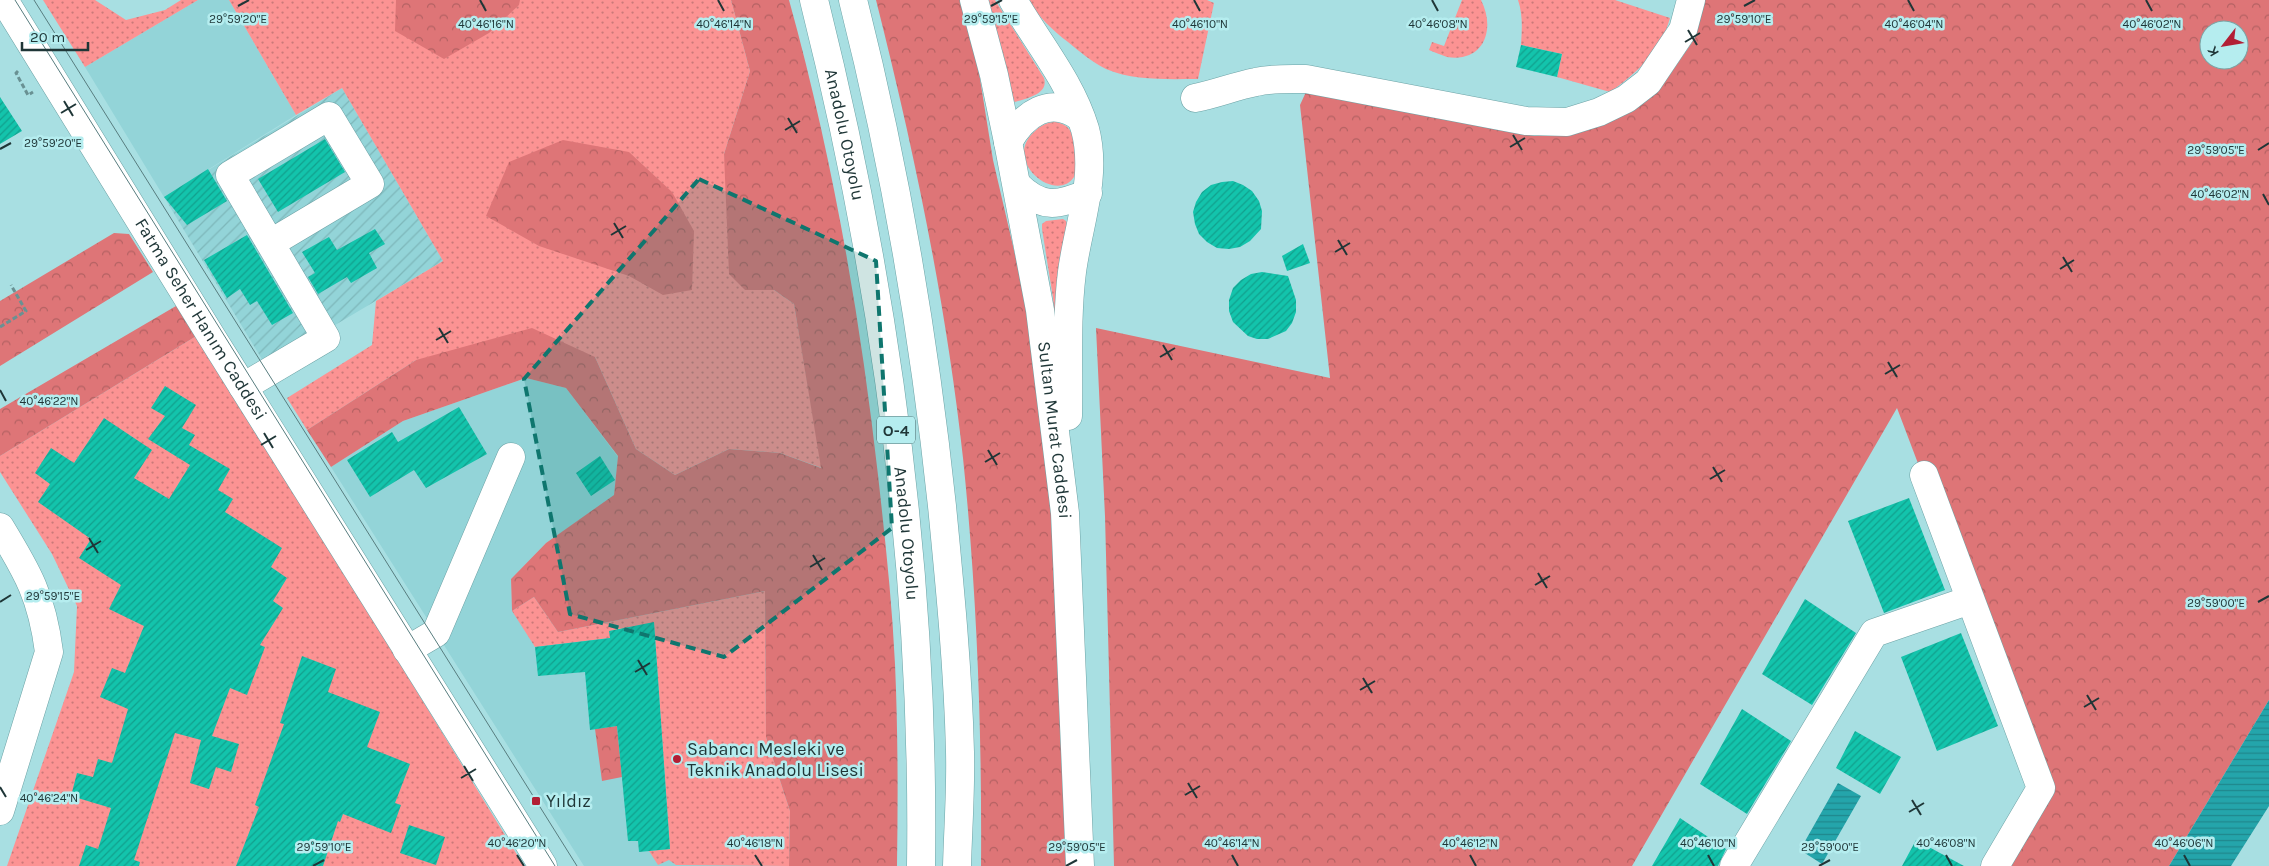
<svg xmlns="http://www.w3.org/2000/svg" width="2269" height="866" viewBox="0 0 2269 866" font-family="Karla,sans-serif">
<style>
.built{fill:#93d4d8}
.industrial{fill:url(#industrial-furrows)}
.grass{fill:url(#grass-dots)}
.forest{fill:url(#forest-crowns);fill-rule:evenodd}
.water{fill:url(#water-rules)}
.building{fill:url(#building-hatch)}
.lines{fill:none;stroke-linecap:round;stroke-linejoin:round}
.minor-casing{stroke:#6ca2a5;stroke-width:29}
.major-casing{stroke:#6ca2a5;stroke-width:29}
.highway-casing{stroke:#6ca2a5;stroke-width:29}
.path{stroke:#699193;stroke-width:3;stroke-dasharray:5 2.5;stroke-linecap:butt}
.minor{stroke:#fff;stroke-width:28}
.major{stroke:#fff;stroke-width:28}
.highway{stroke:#fff;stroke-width:28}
.tram{stroke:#587d7f;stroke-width:1}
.marked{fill:#0f766e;fill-opacity:0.2;stroke:#0f766e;stroke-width:4;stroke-dasharray:10 6;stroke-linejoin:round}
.ticks{fill:none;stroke:#1f3637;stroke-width:2}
.poi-dot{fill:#b21f35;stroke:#b5edef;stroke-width:2}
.labels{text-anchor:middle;stroke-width:5;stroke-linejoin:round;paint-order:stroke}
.shield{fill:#b5edef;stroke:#4c6d6e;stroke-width:1}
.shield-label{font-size:16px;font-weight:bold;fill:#1f3637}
.street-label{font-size:18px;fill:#1f3637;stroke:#b5edef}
.poi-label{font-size:18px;fill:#1f3637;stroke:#b5edef;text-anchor:start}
.ticks-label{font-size:12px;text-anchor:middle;fill:#1f3637;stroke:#b5edef;stroke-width:5;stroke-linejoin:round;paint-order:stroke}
</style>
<defs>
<pattern id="industrial-furrows" width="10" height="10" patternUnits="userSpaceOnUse" patternTransform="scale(1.25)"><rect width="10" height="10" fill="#93d4d8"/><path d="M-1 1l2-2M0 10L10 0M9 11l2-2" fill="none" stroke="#7eb7ba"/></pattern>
<pattern id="grass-dots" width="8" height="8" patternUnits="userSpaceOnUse" patternTransform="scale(1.25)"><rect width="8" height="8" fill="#fc9393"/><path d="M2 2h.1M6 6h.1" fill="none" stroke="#cb7979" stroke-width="1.8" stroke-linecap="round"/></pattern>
<pattern id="forest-crowns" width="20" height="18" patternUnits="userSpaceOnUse" patternTransform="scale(1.25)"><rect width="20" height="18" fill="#de7577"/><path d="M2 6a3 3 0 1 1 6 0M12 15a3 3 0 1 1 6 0" fill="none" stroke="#b36162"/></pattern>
<pattern id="water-rules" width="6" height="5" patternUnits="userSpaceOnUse" patternTransform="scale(1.25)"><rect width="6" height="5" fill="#24a5ab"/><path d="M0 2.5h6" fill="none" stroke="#1f878c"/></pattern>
<pattern id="building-hatch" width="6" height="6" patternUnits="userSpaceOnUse" patternTransform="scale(1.25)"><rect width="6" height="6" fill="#13c4ac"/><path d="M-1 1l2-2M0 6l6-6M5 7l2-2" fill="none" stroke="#11a08d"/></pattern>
</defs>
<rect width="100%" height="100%" fill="#a8dfe2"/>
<path class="built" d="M198,0h31l67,115 -132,82 -79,-130z
M526,378l40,10 52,69 -4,39 -68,47 -35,36 1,32 22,-14 298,-19 9,288h-257l-253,-399 72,-46z"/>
<path class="industrial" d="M342,88l101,173 -177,105 -102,-169z"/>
<path class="grass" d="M43,0h52l31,20 39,-10 16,-10h17l-113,67z
M229,0h502l19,71 -26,83 21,136h29l20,14 28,164 -42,-15 -51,-4 -54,26 -39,-26 -41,-92 -179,3 -109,70 -20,-32 85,-53 4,-44 67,-40 -101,-173 -46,27z
M987,0h8l49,78c5,16 -17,20 -29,24l-3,-3z
M1028,0h179l7,3 -16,76c-30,0 -64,2 -92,-10 -14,-7 -26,-17 -38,-27 -15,-11 -30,-26 -40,-42z
M1462,0h19c15,29 3,63 -34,57 -6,-2 -13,-5 -18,-7l3,-8 12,4z
M1518,0h97l55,18c-9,33 -33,55 -60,74l-53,-15 5,-23 -41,-9c1,-16 2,-30 -3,-45z
M1056,122c5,1 10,3 13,7 7,9 11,39 5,48 -18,27 -71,-15 -41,-44 7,-7 13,-11 23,-11z
M1063,219l3,2 2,7 -6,167 -9,-97 -11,-69v-5l4,-3z
M198,335l326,531h-517l67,-194 3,-66 -25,-52 -52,-82v-16z
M765,591l1,146 24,74 -1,55 -113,-1 -7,-5 -11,5 -9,-14 21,-2 -16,-226 -44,8v7l-75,9 -23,-36 22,-14 24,35z"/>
<path class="forest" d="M396,0h124l-1,5 -30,28 -45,26 -49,-28z
M731,0h58c43,155 71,315 89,475 7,63 14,126 17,189 3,67 3,135 2,202h-108l1,-55 -24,-74 -1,-146 -207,41 -24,-35 -22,14 -1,-32 35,-36 68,-48 4,-39 -52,-68 -40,-10 -123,43 -72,46 -24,-37 109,-70 116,-32 63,29 41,92 39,26 54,-26 51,4 41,15 -27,-164 -20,-14h-29l-16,-16 -5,-120 26,-83z
M876,0h88l12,54 17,106 40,172 14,79 22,455h-88c1,-136 -4,-273 -18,-408 -17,-155 -49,-308 -87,-458z
M1703,0h566v700l-100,166h-174l46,-78 -144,-380 -265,458h-518l-9,-350 -9,-188 234,50 -30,-273 6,-13 229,44 90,-22 35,-25 33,-48zM2209,30h30v30h-30z
M563,140l66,12 43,40 22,39 -2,59 -29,5 -34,-19 -90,-30 -53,-30 23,-54z
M114,233l15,1 24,38 -153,94v-65z
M176,306l22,29 -198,121v-47z
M617,726l5,51 -20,4 -7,-52z"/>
<path class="water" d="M2269,700v106l-38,60h-62z
M1838,783l23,13 -39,68 -22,-14z"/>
<path class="building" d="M1521,45l41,9 -5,23 -41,-10z
M0,97l22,34 -22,13z
M325,139l20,33 -67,40 -20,-33z
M208,169l19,32 -40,24 -23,-28z
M1233,181l10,4 9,6 7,10 3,10 -1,18 -11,12 -10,6 -11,2 -12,-1 -10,-6 -8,-8 -4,-10 -2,-12 3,-10 6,-10 9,-7 11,-3z
M375,229l10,15 -16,9 8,15 -26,15 -4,-6 -29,17 -10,-17 7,-4 -13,-21 27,-15 8,13z
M247,235l46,78 -21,12 -15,-24 -7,4 -10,-16 -13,9 -23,-38z
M1303,244l7,19 -23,8 -5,-15z
M1262,272l26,4 8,24v12l-4,11 -6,8 -18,8h-11l-9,-3 -15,-14 -4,-11v-11l4,-12 8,-8 10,-6z
M165,386l31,19 -14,23 13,7 -6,10 41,24 -12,21 15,9 -8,13 57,36 -11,19 16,11 -14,23 10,7 -23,37 5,2 -18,48 -17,-7 -18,48 27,8 -8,28 -15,-5 -7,22 -19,-6 11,-43 -26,-7 -41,127 6,2 -1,4h-60l7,-21 12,4 13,-41 -40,-12 6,-23 16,4 5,-18 14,4 16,-54 -28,-12 12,-29 13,5 19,-47 -35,-17 12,-24 -42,-27 12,-19 -53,-37 12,-18 -15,-11 16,-25 23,15 30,-45 48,32 -18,28 35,21 21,-34 -42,-26 17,-23 -14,-8z
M459,407l28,47 -61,34 -12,-18 -44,27 -23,-37 45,-28 6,10z
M600,456l15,24 -24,16 -15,-23z
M1909,498l36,92 -61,23 -36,-92z
M1805,599l51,34 -44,72 -50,-31z
M654,622l16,227 -31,3 -1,-11h-10l-11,-115 -27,4 -5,-58 -47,4 -3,-29 75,-9 -1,-7z
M1961,633l37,93 -61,25 -36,-94z
M302,656l34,13 -8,23 52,20 -13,35 43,17 -15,39 6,2 -10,28 -48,-19 -3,8 -2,-1 -15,45h-87l23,-59 -4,-2 29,-81 -4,-1z
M1742,709l49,32 -44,73 -47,-30z
M1855,731l46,26 -21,37 -44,-26z
M1680,818l46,31 -8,17h-66z
M409,825l36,12 -9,28 -36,-12z
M1916,840l48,26h-62z"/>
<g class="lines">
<defs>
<g id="minor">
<path id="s1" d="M4,0l209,339 330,527"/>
<path d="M1195,98c21,-4 40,-12 61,-16 17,-4 33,-3 50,-3l220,42 41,1 32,-10 27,-13 22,-17 35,-52 8,-30"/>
<path d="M243,387l83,-49 -96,-163 99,-59 41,68 -99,59"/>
<path d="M1924,475l117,313 -46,78"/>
<path d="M0,527c28,46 42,70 49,125l-49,159"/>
<path d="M407,650l29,-17 75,-176"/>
<path d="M1734,866l140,-233 96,-33"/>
</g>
<g id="major">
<path id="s2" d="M974,0l20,75 14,67 32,168 25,203 15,353"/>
<path d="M1013,0c24,42 58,82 72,129 13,48 -7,96 -13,143 -6,48 -3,96 -4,144"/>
<path d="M1008,142c16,-28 42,-47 72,-25"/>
<path d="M1017,185c24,24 41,21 71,8"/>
</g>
<g id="highway">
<path id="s3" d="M814,0c71,283 111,573 107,866"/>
<path d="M853,0c42,166 71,336 89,506 8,82 16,164 18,246 1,38 -2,76 -3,114"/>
</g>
</defs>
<use href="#minor" class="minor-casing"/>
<use href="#major" class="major-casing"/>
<use href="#highway" class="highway-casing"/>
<path class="path" d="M18,71l-2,2 12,22 5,-3
M0,327l26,-16 -15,-26"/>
<use href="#minor" class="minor"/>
<use href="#major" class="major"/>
<use href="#highway" class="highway"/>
<path class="tram" d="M15,0l540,866
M34,0l543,866"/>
</g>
<path class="marked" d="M699,179l177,82 16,267 -168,129 -154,-43 -46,-235z"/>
<path class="ticks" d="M480,0l6,11M718,0l6,11M1194,0l6,11M1432,0l6,11M1908,0l6,11M2146,0l6,11M238,6l11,-6M991,6l11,-6M1744,6l11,-6M1688,30l9,15M1685,42l15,-9M64,101l9,15M61,113l15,-9M788,118l9,15M785,130l15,-9M1513,135l9,15M1510,147l15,-9M0,149l11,-6M2258,150l11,-7M2263,194l6,11M614,223l9,15M611,235l15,-9M1338,240l9,15M1335,252l15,-9M2063,257l9,15M2060,269l14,-9M439,328l9,15M436,340l15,-9M1163,345l9,15M1160,357l15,-9M1888,362l9,15M1885,374l15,-9M0,390l6,11M264,433l9,15M261,445l15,-9M988,450l9,15M985,462l15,-9M1713,467l9,15M1710,479l15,-9M89,538l9,15M86,550l15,-9M813,555l9,15M810,567l15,-9M1538,573l9,15M1535,585l15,-9M0,602l11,-7M2258,602l11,-6M638,660l9,15M635,672l15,-9M1363,678l9,15M1360,690l15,-9M2087,695l9,15M2084,707l15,-9M464,766l9,15M461,778l15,-9M1188,783l9,15M0,787l6,10M1185,795l15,-9M1912,800l9,15M1909,812l15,-9M517,855l7,11M755,855l7,11M1232,855l6,11M1470,855l6,11M1708,855l6,11M1946,855l6,11M2184,855l6,11M313,866l11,-6M1066,866l11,-6M1819,866l11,-6"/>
<g class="poi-dot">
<circle cx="677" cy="759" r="5"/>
<rect x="531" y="796" width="10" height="10" rx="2.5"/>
</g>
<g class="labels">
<rect class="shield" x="877" y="416.5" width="38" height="27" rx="4"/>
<g class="shield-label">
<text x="896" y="436">O-4</text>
</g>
<g class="street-label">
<text dy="6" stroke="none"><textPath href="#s3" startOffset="138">Anadolu Otoyolu</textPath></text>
<text dy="6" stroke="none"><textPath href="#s1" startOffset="375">Fatma Seher Hanım Caddesi</textPath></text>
<text dy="6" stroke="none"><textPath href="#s2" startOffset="438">Sultan Murat Caddesi</textPath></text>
<text dy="6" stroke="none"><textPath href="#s3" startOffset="542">Anadolu Otoyolu</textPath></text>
</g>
<g class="poi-label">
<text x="687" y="755">Sabancı Mesleki ve<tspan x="687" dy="21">Teknik Anadolu Lisesi</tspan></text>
<text x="546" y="807">Yıldız</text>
</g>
</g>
<g class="ticks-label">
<text x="238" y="23">29°59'20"E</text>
<text x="991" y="23">29°59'15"E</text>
<text x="1744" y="23">29°59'10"E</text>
<text x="2152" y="28">40°46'02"N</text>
<text x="486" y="28">40°46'16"N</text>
<text x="724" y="28">40°46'14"N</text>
<text x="1200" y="28">40°46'10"N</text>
<text x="1914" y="28">40°46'04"N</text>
<text x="1438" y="28">40°46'08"N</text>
<text x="53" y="147">29°59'20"E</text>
<text x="2216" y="154">29°59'05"E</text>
<text x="2220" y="198">40°46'02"N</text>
<text x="49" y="405">40°46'22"N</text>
<text x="53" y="600">29°59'15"E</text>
<text x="2216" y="607">29°59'00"E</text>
<text x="49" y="802">40°46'24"N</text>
<text x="517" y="847">40°46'20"N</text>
<text x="755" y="847">40°46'18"N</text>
<text x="1232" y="847">40°46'14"N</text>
<text x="1470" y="847">40°46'12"N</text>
<text x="1708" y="847">40°46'10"N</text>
<text x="1946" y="847">40°46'08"N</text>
<text x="2184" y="847">40°46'06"N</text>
<text x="324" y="851">29°59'10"E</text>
<text x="1077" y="851">29°59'05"E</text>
<text x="1830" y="851">29°59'00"E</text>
</g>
<g transform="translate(2224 45) rotate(239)"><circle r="24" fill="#b5edef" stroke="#79a4a5"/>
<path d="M0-4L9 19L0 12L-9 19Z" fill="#b21f35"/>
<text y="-8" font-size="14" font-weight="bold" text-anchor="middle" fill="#1f3637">K</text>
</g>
<path d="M22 42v8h66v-8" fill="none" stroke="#1f3637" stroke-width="2.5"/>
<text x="30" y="42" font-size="15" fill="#1f3637" stroke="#b5edef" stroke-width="4" paint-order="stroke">20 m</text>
</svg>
